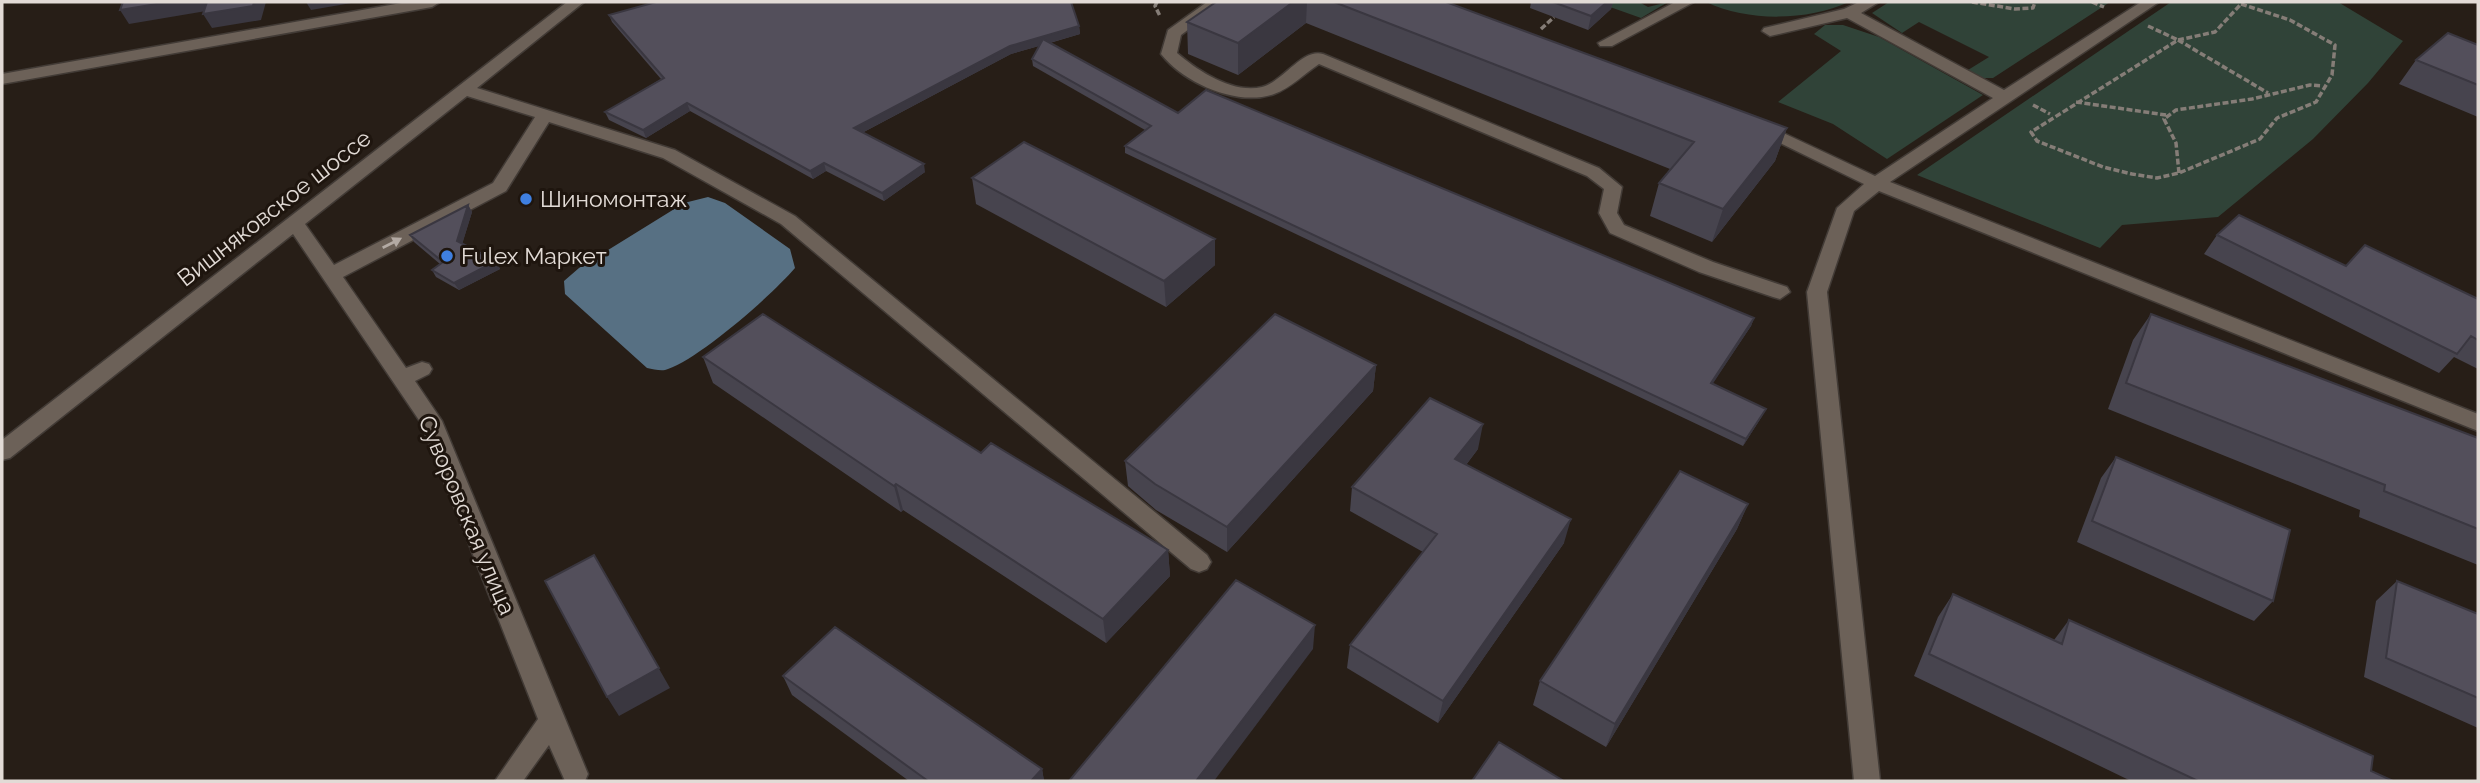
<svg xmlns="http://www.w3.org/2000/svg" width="2480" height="783" viewBox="0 0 2480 783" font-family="Raleway,sans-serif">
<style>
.green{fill:#304338}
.water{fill:#577083}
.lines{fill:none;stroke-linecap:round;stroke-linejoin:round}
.minor-casing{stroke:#423b36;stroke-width:3}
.path{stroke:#857d77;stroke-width:3.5;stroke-dasharray:6 2.5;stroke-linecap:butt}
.minor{fill:#6c6158;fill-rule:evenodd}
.wall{fill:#47444e}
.shaded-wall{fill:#3a3740}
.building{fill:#534f5b;stroke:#3a3740;stroke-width:2}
.oneway{fill:#b3aaa4}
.shop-dot{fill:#3f7fe0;stroke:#1e150e;stroke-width:2.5}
.labels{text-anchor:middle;stroke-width:6;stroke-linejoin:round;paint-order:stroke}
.poi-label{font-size:23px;fill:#e2dbd6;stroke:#1e150e;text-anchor:start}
.street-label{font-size:23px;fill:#e2dbd6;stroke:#1e150e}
</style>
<rect width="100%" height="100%" fill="#271e17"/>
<path class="green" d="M1596,2h43l9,5 20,-5 -27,16z
M1706,2h143c-42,19 -101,20 -143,0z
M1889,2h221l-117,76h-10l-15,-8 21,-13 -70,-35 -17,11 -30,-20z
M2171,2h167l65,39 -35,42 -55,56 -95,78 -96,8 -22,23 -183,-73z
M1825,25h18l36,12 104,58 -96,64 -54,-35 -55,-22 63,-51 -27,-17z"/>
<path class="water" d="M708,197l17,6 65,46 5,19c-23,27 -95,90 -127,101 -6,3 -14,0 -21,-1l-82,-74 -1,-13 15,-13 105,-65z"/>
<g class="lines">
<defs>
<path id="minor" d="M407,2h33l-8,5 -430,77v-10z
M567,2h17l-107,86 198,62 120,66 412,339 4,7 -4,7 -8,3 -8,-3 -410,-345 -118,-66 -114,-36 -43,69 -163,86 63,91 16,-6 7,2 3,5 -3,5 -14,7 27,40 146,353 -3,7h-20l-16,-36 -26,36h-28l43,-62 -117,-296 -128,-189 -283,224 -8,2v-20zM467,96l68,21 -42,66 -159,82 -29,-41z
M1207,2h18l-44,33 -4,18c21,18 56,41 85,34 21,-5 40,-39 61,-33l276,114 23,19 -5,26 7,12 89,37 74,25 3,5 -10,7 -7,-2 -74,-25 -89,-39 -11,-20 5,-24 -17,-13 -268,-112c-15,10 -28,24 -45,30 -37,13 -90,-11 -113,-40l7,-24z
M1675,2h19l-82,44h-12l-2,-3z
M1859,2h20l-18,11 143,77 137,-88h18l-269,180 588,232v17l-599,-240 -25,20 -27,81 53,489h-26l-47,-489 30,-84 27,-24 -115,-56 3,-4h12l111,52 118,-78 -146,-80 -77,18 -8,-5 2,-3 80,-19z"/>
</defs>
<use href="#minor" class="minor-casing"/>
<path class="path" d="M1157,2l-2,4 5,10
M1972,2l43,7 18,-1 2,-6
M2092,2l12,5
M2241,4l49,16 45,25 -3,30 -16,27 -39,16 -17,21 -81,34 -22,5 -25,-4 -29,-7 -66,-26 -6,-9 147,-92 37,-8z
M2148,26l30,14
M1541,29l13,-12
M2178,40l90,53
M2076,102l90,13
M2033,105l17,9
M2179,173l-3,-30 -12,-24 12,-9 76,-11 58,-14 12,1"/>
<use href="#minor" class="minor"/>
</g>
<path class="wall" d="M1216,2h230l341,126 -12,33 -63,81 -62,-26 9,-33 11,-14 -364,-146 -68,52 -50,-21 -1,-32z
M1531,2h82l-2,7 -23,21 -58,-22z
M609,15l470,11 1,8 -30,9 128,70 576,205 -3,8 -39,58 50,32 -19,30 -618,-293v-7l20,-16 -112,-64 -1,-7 7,-13 -28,8 -149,79 63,39 -41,29 -58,-30 -13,8 -123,-68 -44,27 -37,-18 -4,-8 56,-33 -49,-57z
M2478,45v72l-79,-33 17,-24z
M972,178l243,61v26l-49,42 -190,-103z
M468,205l4,7 -10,32 34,17 4,8 -41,21 -23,-13 -4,-7 8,-6 -26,-22 -4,-7z
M2217,235l261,64v70l-24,-12 -15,16 -235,-119z
M2151,314l327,124v127l-119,-48 1,-7 -252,-101 25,-69z
M703,357l278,96 187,97 2,26 -64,67 -203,-133 -2,2 -188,-129z
M1376,365l-3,26 -146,161 -71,-42 -28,-24 -3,-25z
M1478,449l-12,16 98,78 -126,180 -91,-55 3,-23 73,-93 -73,-41 2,-24z
M2116,457l157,144 -19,20 -177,-79 24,-64z
M1748,504l-11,25 -131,218 -73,-42 7,-24z
M2397,581l81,33v114l-114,-51 12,-76z
M1953,594l101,46 15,-20 302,151 22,10h-262l-217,-105 24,-59z
M783,676l259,93 2,12h-135l-117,-86z"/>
<path class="shaded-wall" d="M169,2h45l4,7 -89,15 -9,-14z
M254,2h12l-5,18 -49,8 -9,-14z
M306,2h51l-46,8z
M1293,2h14l-1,21 -68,52v-32z
M1607,2h6l-2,7 -23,21 3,-14z
M1079,26l1,8 -69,20 -155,82 -2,-8 156,-82z
M687,103l3,8 -44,27 -3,-8z
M1787,128l-12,33 -63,81 11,-33z
M824,163l2,8 -13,8 -3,-8z
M924,164l1,8 -41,29 -2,-8z
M468,205l4,7 -11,36 -4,-7z
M1215,239v26l-49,42 -2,-26z
M496,261l4,8 -41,21 -5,-7z
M1754,318l-3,8 -43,65 3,-8z
M1376,365l-3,26 -146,161v-25z
M1766,409l-4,7 -19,30 3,-7z
M1483,424l-5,25 -27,35 4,-25z
M896,484l7,26 -2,2 -7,-26z
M1748,504l-11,25 -131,218 9,-23z
M1571,519l-7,24 -126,180 5,-22z
M1168,550l2,26 -64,67 -3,-24z
M594,555l76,133 -51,28 -12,-19z
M1315,625l-2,24 -99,132h-18z
M1042,769l2,12h-13z"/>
<path class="building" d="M123,2h46l-49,8z
M207,2h47l-1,4 -50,8z
M656,2h415l8,24 -69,20 -156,82 70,36 -42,29 -58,-30 -14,8 -123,-68 -44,27 -38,-18 59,-34 -55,-63z
M1216,2h77l-55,41 -51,-21z
M1334,2h112l341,126 -64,81 -64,-26 35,-41z
M1553,2h54l-16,14z
M2448,33l30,12v40l-62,-25z
M1043,39l135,74 28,-23 548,228 -43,65 55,26 -20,30 -621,-293 26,-20 -119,-67z
M1024,142l191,97 -51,42 -192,-103z
M468,205l-11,36 39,20 -42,22 -22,-13 11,-8 -33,-27z
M2239,215l107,51 19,-21 113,54v41l-7,-4 -14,18 -240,-119z
M763,314l218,139 10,-10 177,107 -65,69 -207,-135 -2,2 -191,-129z
M1275,314l101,51 -149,162 -72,-43 -30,-23z
M2151,314l327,124v91l-94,-38 1,-6 -259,-102z
M1430,398l53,26 -28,35 116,60 -128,182 -93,-56 87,-111 -85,-47z
M2116,457l174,73 -17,71 -181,-80z
M1680,471l68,33 -133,220 -75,-43z
M594,555l65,113 -52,29 -62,-116z
M1236,580l79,45 -119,156h-127z
M2397,581l81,33v84l-92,-40z
M1953,594l109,50 7,-24 304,136 -2,15 22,10h-195l-269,-127z
M835,627l207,142 -11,12h-103l-145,-105z
M1499,742l63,38 -1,1h-89z"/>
<defs><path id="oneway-solid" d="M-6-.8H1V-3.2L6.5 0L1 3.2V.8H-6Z" transform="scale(1.75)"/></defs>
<use class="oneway" href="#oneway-solid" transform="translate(392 243) rotate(-27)"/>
<g class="shop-dot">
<circle cx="526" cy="199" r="7"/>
<circle cx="447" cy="256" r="7"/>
</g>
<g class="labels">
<g class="poi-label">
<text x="540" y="207">Шиномонтаж</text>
<text x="461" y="264">Fulex Маркет</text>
</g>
<g class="street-label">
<text transform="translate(274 208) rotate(-38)" y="8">Вишняковское шоссе</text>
<text transform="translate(467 515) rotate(67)" y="8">Суворовская улица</text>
</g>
</g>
<rect width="2480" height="783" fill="none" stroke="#e2dbd6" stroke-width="7"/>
</svg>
